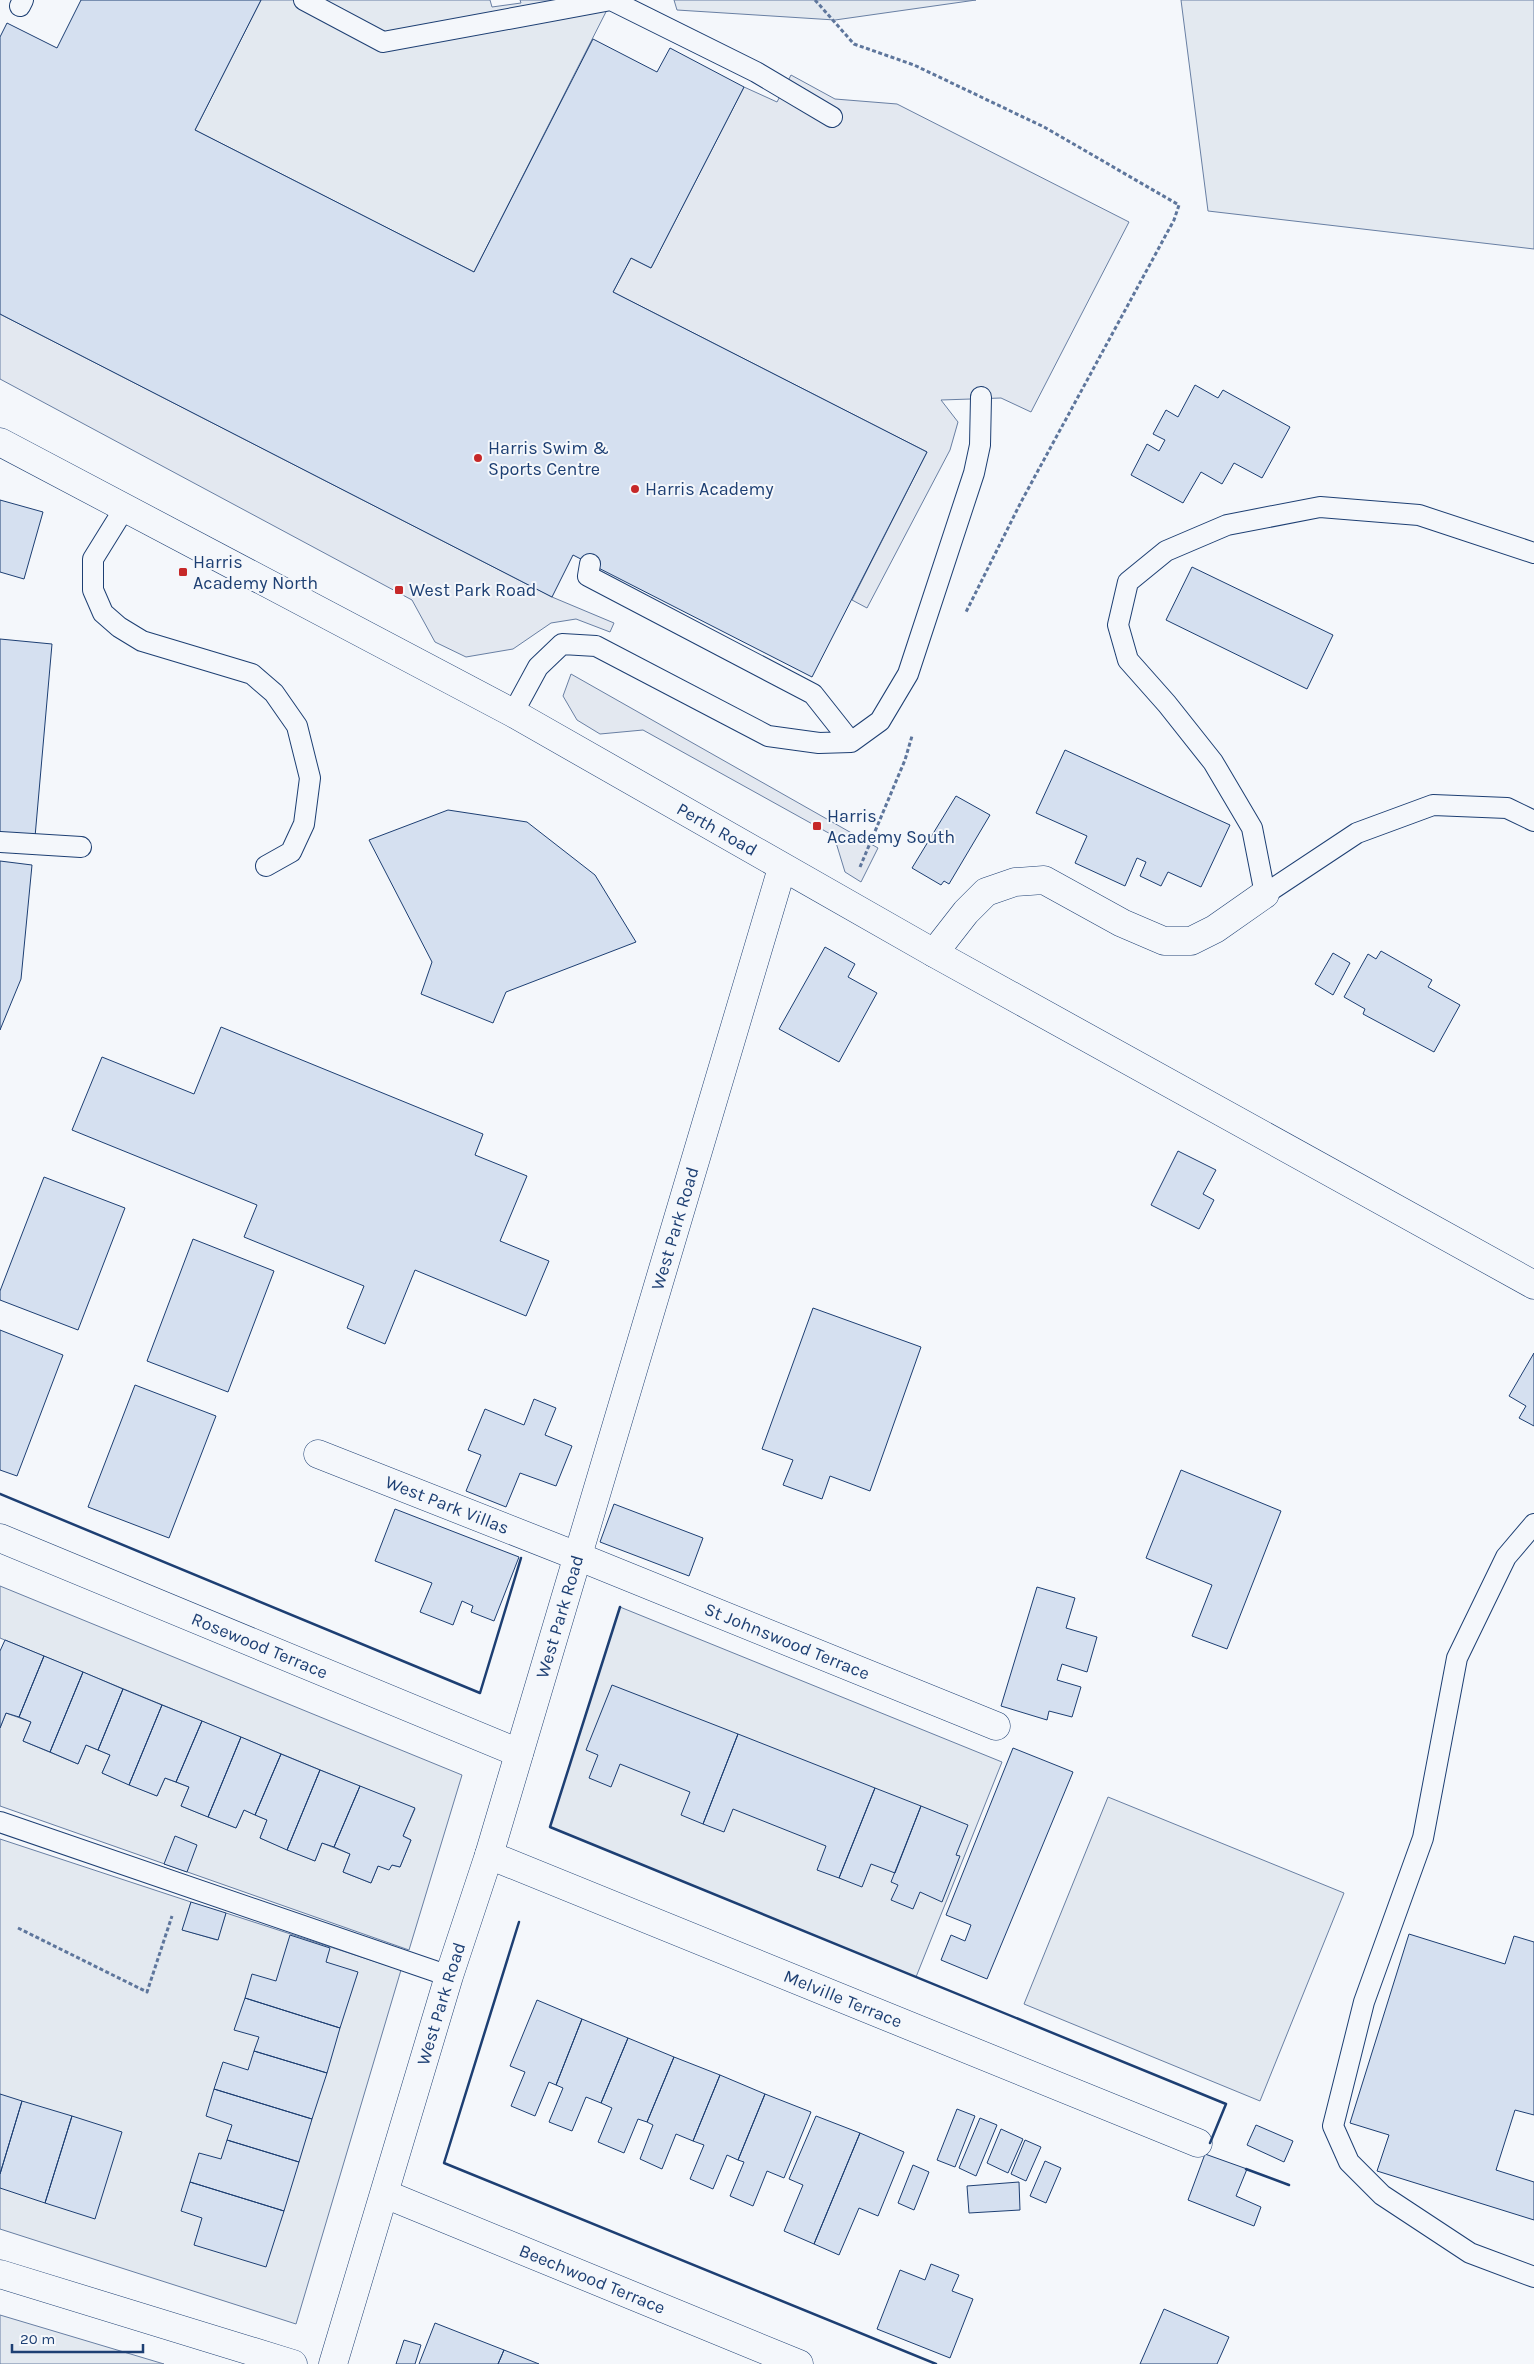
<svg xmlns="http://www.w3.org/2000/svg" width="1534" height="2364" viewBox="0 0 1534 2364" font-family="Karla,sans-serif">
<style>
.green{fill:#e3e9f0;stroke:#687fa3}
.parking{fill:#e3e8f0;stroke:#687fa3}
.building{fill:#d5e0f0;stroke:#1d3f73}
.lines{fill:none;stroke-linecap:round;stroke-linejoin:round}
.lane-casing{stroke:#1d3f73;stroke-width:22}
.street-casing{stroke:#1d3f73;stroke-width:29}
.secondary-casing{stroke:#1d3f73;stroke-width:29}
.path{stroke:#5e769c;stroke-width:3;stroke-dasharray:4 2.5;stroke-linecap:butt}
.lane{stroke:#f4f7fb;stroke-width:20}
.street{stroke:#f4f7fb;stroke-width:28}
.secondary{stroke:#f4f7fb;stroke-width:28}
.wall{stroke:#1d3f73;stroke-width:2.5}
.poi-dot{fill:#c62828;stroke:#f4f7fb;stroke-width:2}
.labels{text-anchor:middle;stroke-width:4;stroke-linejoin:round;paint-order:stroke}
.poi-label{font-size:18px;fill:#1d3f73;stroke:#f4f7fb;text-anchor:start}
.street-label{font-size:18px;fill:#1d3f73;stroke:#f4f7fb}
</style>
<rect width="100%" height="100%" fill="#f4f7fb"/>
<path class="green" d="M261,0h229l2,7 29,-4 -1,-3h92l-138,272 -279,-142z
M674,0h302l-141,20 -158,-10z
M1181,0h353v249l-326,-38z
M0,1586l462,189 -53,175 -409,-144v-78l6,-15 25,9 -8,19 55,23 8,-19 24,10 -8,18 55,23 8,-18 24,9 -8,19 55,22 8,-18 23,10 -7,18 55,23 7,-18 28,11 -7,18 28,11 7,-17 14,-1 8,2 11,-27 -8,-4 12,-27 -415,-171z
M620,1607l382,155 -86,215 -366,-150z
M1108,1797l236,96 -84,208 -236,-97z
M0,1839l191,63 -8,28 34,10 9,-27 175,57 -105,354 -296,-95z
M0,2315l164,49h-164z"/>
<path class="parking" d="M791,75l44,24 62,5 232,118 -98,190 -30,-14 -60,2 17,22 -8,28 -83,158 -15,-8 75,-148 -314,-160 18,-34 20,10 93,-181 33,15z
M0,314l552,283 62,26 -4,9 -34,-13 -25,4 -38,26 -47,8 -31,-15 -23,-42 -412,-221z
M571,674l307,174 -17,34 -16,-10 -11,-36 -191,-106 -43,4 -23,-14 -14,-24z"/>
<path class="building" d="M81,0h180l-66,130 279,142 119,-233 64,33 13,-24 74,39 -93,181 -20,-10 -18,34 314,160 -115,225 -239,-122 -21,42 -552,-283v-277l7,-14 50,25z
M1195,385l23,13 5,-8 67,37 -28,51 -28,-15 -12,21 -21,-12 -18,31 -52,-28 16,-31 12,7 6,-11 -12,-6 13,-24 12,7z
M0,500l43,12 -19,67 -24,-7z
M1192,567l141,68 -26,54 -141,-69z
M0,639l52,5 -17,193 -35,-3z
M1065,750l165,75 -29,62 -33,-15 -7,14 -21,-10 6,-14 -9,-4 -12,28 -50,-23 12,-27 -51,-23z
M956,796l34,19 -41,69 -5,-3 -3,4 -29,-17z
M448,810l79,12 68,53 41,67 -130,50 -13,31 -72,-29 11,-32 -63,-122z
M0,861l32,4 -11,114 -21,51z
M825,947l30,17 -7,13 29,16 -38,69 -60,-33z
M1381,951l51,29 -4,7 32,18 -26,47 -71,-38 2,-5 -21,-12 24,-43 8,5z
M1333,953l17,10 -17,32 -18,-11z
M221,1027l262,107 -8,21 52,21 -27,65 49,20 -23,55 -111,-46 -30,74 -38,-16 17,-42 -120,-49 13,-32 -185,-75 30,-73 92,37z
M1178,1151l38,19 -13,24 11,6 -15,29 -48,-24z
M44,1177l81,31 -47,122 -78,-30v-9z
M193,1239l81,32 -46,121 -81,-31z
M813,1308l108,39 -51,144 -40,-15 -8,23 -39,-14 10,-25 -31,-11z
M0,1330l63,25 -46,121 -17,-6z
M1534,1353v73l-15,-8 7,-12 -17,-10z
M135,1385l81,31 -47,122 -81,-31z
M534,1399l22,9 -11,27 27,11 -16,40 -36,-13 -14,34 -40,-16 15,-36 -13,-5 17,-41 39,16z
M1181,1470l100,41 -54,138 -35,-13 20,-51 -66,-27z
M614,1504l89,34 -14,38 -89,-34z
M395,1509l124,48 -25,64 -23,-9 2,-6 -11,-5 -9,24 -33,-13 12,-29 -57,-22z
M1037,1587l38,11 -9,30 31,9 -10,35 -25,-8 -5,16 24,7 -9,30 -23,-6 -2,9 -46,-14z
M5,1640l39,16 -25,61 -13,-4 -6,15v-77z
M44,1656l39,16 -33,80 -27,-11 8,-19 -12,-5z
M83,1672l40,17 -25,61 -12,-5 -8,19 -28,-12z
M612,1685l126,49 -35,90 -22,-9 9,-23 -70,-28 -9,23 -22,-9 9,-23 -12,-5z
M123,1689l39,16 -33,80 -27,-12 8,-18 -12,-5z
M162,1705l40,16 -26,61 -11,-4 -8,18 -28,-11z
M202,1721l39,16 -33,80 -27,-11 8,-19 -13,-5z
M738,1734l137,54 -36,90 -22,-8 9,-24 -93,-37 -9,23 -21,-8z
M241,1737l40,17 -26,61 -11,-5 -8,18 -28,-11z
M1013,1748l60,24 -86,207 -46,-19 10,-25 14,6 6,-16 -25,-10z
M281,1754l39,16 -33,80 -27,-12 7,-18 -12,-5z
M320,1770l40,16 -26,61 -12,-4 -7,18 -28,-11z
M360,1786l55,22 -12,28 8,4 -11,27 -8,-2 -3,5 -11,-4 -7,17 -28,-11 7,-18 -16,-7z
M875,1788l46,18 -26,67 -24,-9 -9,23 -23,-9z
M921,1806l47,19 -12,30 4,1 -18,46 -22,-10 -7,17 -22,-9 7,-15 -7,-3z
M175,1836l22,9 -10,27 -23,-8z
M191,1902l35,11 -8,27 -36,-10z
M1409,1934l96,30 9,-28 20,6v173l-19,-5 -19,60 38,12v38l-157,-49 12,-36 -39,-12z
M290,1935l40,13 -4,14 32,10 -18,56 -95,-30 7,-24 24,7z
M245,1998l95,30 -13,45 -73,-22 5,-14 -25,-7z
M537,2000l45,19 -26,66 -7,-3 -14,34 -24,-10 14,-34 -15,-6z
M582,2019l46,19 -27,65 -15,-6 -14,34 -23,-9 14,-34 -7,-3z
M628,2038l46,19 -27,65 -9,-3 -14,34 -26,-11 14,-34 -11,-5z
M254,2051l73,22 -15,46 -98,-30 9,-27 25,8z
M674,2057l46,18 -27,66 -17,-7 -14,35 -22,-10 13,-34 -6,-3z
M720,2075l45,19 -27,66 -11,-5 -14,34 -23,-10 14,-34 -11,-4z
M214,2089l98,30 -13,43 -72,-22 5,-15 -26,-9z
M0,2094l22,7 -22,73z
M765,2094l46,18 -27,66 -17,-7 -14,35 -23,-10 14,-34 -6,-2z
M22,2101l50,15 -27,87 -45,-15v-14z
M957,2109l18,7 -20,51 -18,-7z
M72,2116l50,16 -27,87 -50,-16z
M816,2116l44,17 -46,111 -30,-13 19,-46 -14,-6z
M980,2118l17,7 -21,51 -17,-8z
M1256,2125l37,16 -9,21 -37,-17z
M1001,2129l22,10 -15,34 -21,-10z
M860,2133l44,19 -26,64 -19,-8 -20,47 -25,-11z
M227,2140l72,22 -15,49 -94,-29 9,-29 22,6z
M1025,2140l16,7 -15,34 -15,-7z
M1205,2154l42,15 -11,27 25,11 -7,19 -66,-26z
M1045,2161l16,7 -15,35 -16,-7z
M913,2165l16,7 -15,38 -16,-7z
M190,2182l94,29 -18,56 -72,-22 8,-27 -21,-7z
M1019,2182l1,28 -51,3 -2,-27z
M931,2264l28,11 -7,16 21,8 -23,59 -73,-29 23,-59 25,10z
M1164,2309l65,28 -12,27h-77z
M435,2323l69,27 -6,14h-79z
M404,2340l17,5 -6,19h-19z
M504,2350l35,14h-41z"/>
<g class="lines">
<defs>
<path id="lane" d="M304,0l79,42 228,-42 145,72 76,45
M20,6l3,-6
M124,509l-31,50v31l10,23 16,14 23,14 110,33 22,19 23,33 13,52 -6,46 -13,28 -25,14
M1534,553l-115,-38 -99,-8 -93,18 -61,26 -38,31 -10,43 10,35 39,44 46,58 39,66 13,66 92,-61 76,-28 74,3 27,13
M590,564l-2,12 225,118 38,48
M513,713l25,-46 24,-23 34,2 172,90 51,7 32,-1 29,-21 28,-47 66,-201 6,-28 1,-48
M0,842l81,5
M1534,1524l-28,33 -49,101 -34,180 -59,164 -31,124 16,36 33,33 88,58 64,24
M0,1822l449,154"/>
<g id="street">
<path d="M934,953l32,-41 20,-20 29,-10 29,-2 78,43 42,18h27l24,-12 50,-35"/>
<path id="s1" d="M318,1454l259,102 419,170"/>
<path id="s2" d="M0,1538l519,215"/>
<path id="s3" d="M489,1855l709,288"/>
<path id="s4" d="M385,2194l414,170"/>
<path d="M0,2274l293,90"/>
<path id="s5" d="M333,2364l116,-388 40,-121 293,-987"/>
</g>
<g id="secondary">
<path id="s6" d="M0,442l513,271 421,240 600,332"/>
</g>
</defs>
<use href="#lane" class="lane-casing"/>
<use href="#street" class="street-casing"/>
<use href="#secondary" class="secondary-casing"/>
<path class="path" d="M815,0l39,44 60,21 130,62 135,78 -5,15 -153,282 -55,110
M860,867l45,-107 7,-24
M18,1928l129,64 25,-76"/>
<use href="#lane" class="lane"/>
<use href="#street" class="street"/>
<use href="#secondary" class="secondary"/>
<path class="wall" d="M0,1494l480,199 41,-135
M620,1607l-70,220 676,277 -16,39
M519,1922l-75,241 492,201
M1246,2169l43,16"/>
</g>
<g class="poi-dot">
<circle cx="478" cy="458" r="5"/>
<circle cx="635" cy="489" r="5"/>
<rect x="178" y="567" width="10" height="10" rx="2.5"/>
<rect x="394" y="585" width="10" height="10" rx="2.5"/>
<rect x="812" y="821" width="10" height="10" rx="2.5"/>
</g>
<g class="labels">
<g class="poi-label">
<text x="488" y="454">Harris Swim &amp;<tspan x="488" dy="21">Sports Centre</tspan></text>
<text x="645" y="495">Harris Academy</text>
<text x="193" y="568">Harris<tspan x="193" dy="21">Academy North</tspan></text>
<text x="409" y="596">West Park Road</text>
<text x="827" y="822">Harris<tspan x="827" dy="21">Academy South</tspan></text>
</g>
<g class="street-label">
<text dy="6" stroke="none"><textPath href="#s6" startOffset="815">Perth Road</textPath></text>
<text dy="6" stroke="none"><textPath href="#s5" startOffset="1186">West Park Road</textPath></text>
<text dy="6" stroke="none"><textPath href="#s1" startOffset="139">West Park Villas</textPath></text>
<text dy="6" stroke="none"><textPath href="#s5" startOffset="781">West Park Road</textPath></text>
<text dy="6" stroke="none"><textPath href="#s1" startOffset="505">St Johnswood Terrace</textPath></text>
<text dy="6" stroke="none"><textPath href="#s2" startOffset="281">Rosewood Terrace</textPath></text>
<text dy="6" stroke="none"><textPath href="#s3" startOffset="382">Melville Terrace</textPath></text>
<text dy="6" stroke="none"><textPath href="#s5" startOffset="376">West Park Road</textPath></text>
<text dy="6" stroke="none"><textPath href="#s4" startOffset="224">Beechwood Terrace</textPath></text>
</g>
</g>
<path d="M12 2344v8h131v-8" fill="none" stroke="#1d3f73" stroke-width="2.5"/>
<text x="20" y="2344" font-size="15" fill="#1d3f73" stroke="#f4f7fb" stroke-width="4" paint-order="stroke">20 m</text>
</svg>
